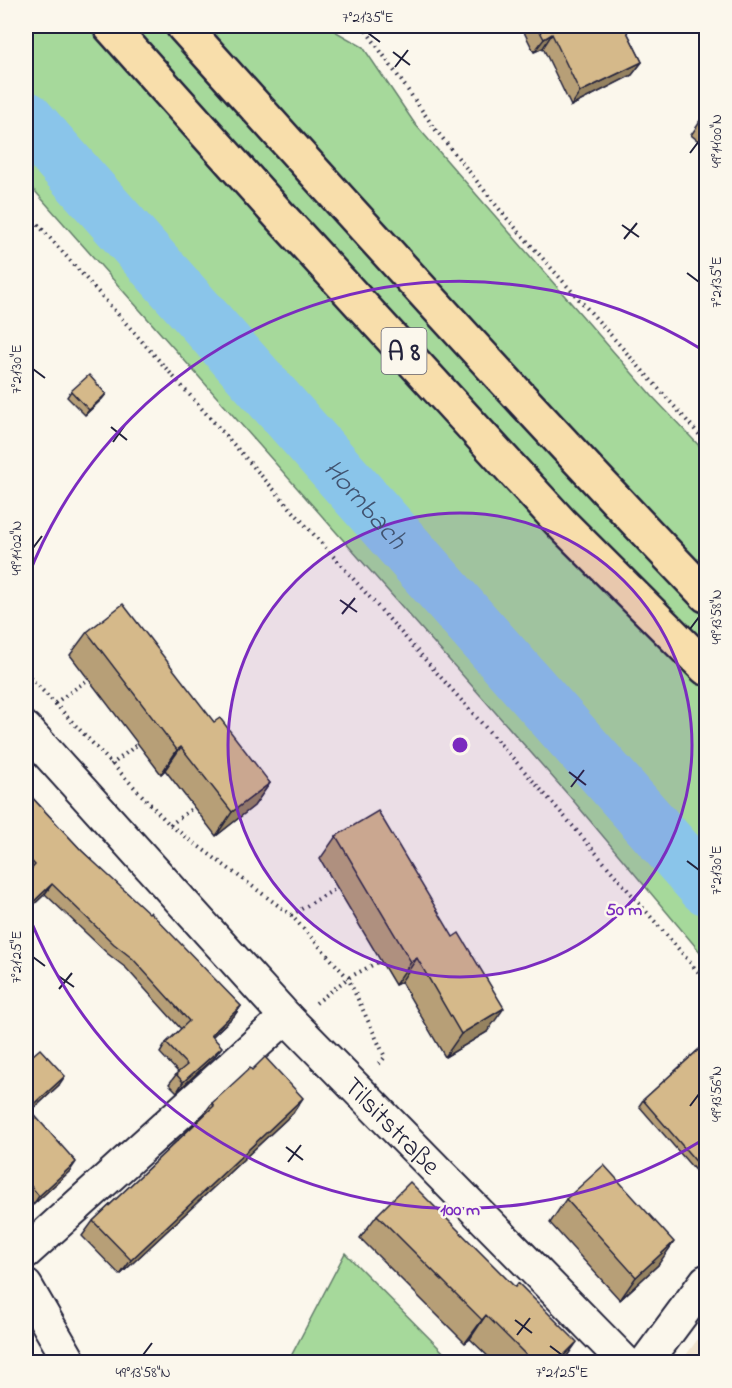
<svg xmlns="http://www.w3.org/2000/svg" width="732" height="1388" viewBox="0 0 732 1388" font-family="'Indie Flower',sans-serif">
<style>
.built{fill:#f0e4cf}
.green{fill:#a6d99b;stroke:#647e6b;stroke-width:1.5}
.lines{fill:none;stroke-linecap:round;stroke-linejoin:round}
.river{stroke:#8ac5ea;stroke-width:56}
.minor-casing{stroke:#22223b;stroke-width:36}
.highway-casing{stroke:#22223b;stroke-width:38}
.path{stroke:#22223b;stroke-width:4;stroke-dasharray:1.5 4.5;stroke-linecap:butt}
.minor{stroke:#fbf7ec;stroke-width:32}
.highway{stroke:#f8deab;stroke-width:33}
.wall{fill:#b79f77;stroke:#22223b;stroke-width:1.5}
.shaded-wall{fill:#958261;stroke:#22223b;stroke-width:1.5}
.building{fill:#d5b98a;stroke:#22223b;stroke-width:1.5}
.ticks{fill:none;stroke:#22223b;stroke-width:2}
.ring{fill:none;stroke:#7b2cbf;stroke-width:3}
.labels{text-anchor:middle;stroke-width:5;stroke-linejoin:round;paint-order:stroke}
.shield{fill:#fbf7ec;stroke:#636270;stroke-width:1.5}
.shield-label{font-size:26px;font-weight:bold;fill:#22223b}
.street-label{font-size:27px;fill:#22223b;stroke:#fbf7ec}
.water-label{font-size:28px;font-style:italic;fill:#415370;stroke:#fbf7ec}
.centre{fill:#7b2cbf;stroke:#fbf7ec;stroke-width:3}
.ring-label{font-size:18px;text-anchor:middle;font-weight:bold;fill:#7b2cbf;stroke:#fbf7ec;stroke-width:5;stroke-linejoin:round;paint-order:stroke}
.neatline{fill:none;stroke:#22223b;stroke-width:2}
.ticks-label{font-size:15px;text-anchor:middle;fill:#22223b}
</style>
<rect width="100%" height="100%" fill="#fbf7ec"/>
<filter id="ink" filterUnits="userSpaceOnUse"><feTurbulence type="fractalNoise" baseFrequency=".0167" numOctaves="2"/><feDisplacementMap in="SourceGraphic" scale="12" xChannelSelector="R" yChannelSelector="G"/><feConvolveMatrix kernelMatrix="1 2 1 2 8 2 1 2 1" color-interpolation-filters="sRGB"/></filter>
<g filter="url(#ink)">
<path class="built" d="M706,1328v34h-25z"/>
<path class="green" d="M26,26h300l37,21 52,77 237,272 54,57v506l-135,-161 -545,-617z
M345,1253l108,109h-165z"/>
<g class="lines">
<path class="river" id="s1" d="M26,119l680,768"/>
<defs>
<g id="minor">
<path id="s2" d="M26,729l260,288 339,345"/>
<path d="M26,1252l260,-235"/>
<path d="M26,1286l44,76"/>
<path d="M646,1362l60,-81"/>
</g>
<path id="highway" d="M110,26l169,189 282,308 145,145
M183,26c172,192 345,383 523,569"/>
</defs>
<use href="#minor" class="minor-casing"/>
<use href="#highway" class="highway-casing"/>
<path class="path" d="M363,26l72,103 69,86 202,227
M26,211l532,598 148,172
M26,673l144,152 121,90 57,63 37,79 -8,9
M55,703l34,-24
M111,765l27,-21
M170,825l24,-18
M291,915l46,-27
M316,1003l32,-25 32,-17"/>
<use href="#minor" class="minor"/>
<use href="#highway" class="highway"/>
</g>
<path class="wall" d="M521,26h103l18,36 -10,13 -61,31 -28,-58 -9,4z
M706,113v34l-15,-12z
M71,391l35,3 -4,5 -17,16 -18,-18z
M87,632l127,90 56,61 -16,23 -38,30 -51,-66 -4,4 -91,-119z
M26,791l56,60 159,155 -7,10 -21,20 2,20 -38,36 -8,-8 9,-12 -18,-19 6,-10 15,-14 -55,-61 -18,-14 -63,-60 -19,18v-37l1,-2 -1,-1z
M336,836l151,196 -42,25 -44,-75 -6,3 -75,-126z
M706,1043v140l-67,-77 4,-6z
M26,1061l33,24 -28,26 39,60 -37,34 -7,-8z
M212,1103l81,10 -173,162 -38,-39 11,-15 108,-103z
M566,1199l92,66 -38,35 -70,-77z
M377,1215l186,147h-69l-24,-23 -5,4 -105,-105z"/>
<path class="shaded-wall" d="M552,34l-9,14 -9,4 10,-13z
M642,62l-10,13 -61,31 9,-14z
M106,394l-4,5 -17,16 4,-5z
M181,747l-16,23 -4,4 16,-24z
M270,783l-16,23 -38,30 16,-24z
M52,884l-7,10 -19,18v-1l3,-5z
M417,958l-16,24 -6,3 16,-23z
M241,1006l-7,10 -30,28 7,-9z
M504,1008l-17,24 -42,25 16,-23z
M222,1047l-7,9 -38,36 6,-10z
M65,1076l-6,9 -33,31 3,-7z
M303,1098l-10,15 -173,162 11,-15z
M76,1162l-6,9 -37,34 6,-9z
M674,1242l-16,23 -38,35 16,-23z
M486,1315l-16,24 -5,4 17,-23z
M577,1342l-14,20h-6z"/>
<path class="building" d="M537,26h87l18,36 -62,30 -28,-58 -8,5z
M706,113v15l-7,-6z
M89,375l17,19 -17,16 -18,-19z
M26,551l5,6 -5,5z
M123,604l91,118 6,-4 50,65 -38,29 -51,-65 -4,3 -90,-118z
M26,791l56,60 67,62 1,-1 91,94 -30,29 11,12 -39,35 -7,-8 11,-9 -21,-22 23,-22 -56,-62 -19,-15 -62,-60 -23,22 -3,-3v-28l9,-10 -9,-10z
M378,811l75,126 6,-4 45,75 -43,26 -44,-76 -6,4 -75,-126z
M706,1043v130l-63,-73z
M40,1049l25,27 -36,33 47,53 -37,34 -13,-16v-119z
M265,1057l38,41 -172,162 -38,-39 121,-115 -2,-3 38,-35 2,2z
M604,1165l70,77 -38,35 -70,-78z
M410,1182l105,105 3,-4 59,59 -20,20h-24l-47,-47 -4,5 -105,-105z"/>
</g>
<path class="ticks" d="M368,33l12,9M393,52l17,13M395,67l13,-17M690,153l9,-12M622,225l17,12M624,239l13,-16M687,273l12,9M33,369l12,9M111,427l16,13M113,442l12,-17M33,548l9,-12M340,600l17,12M342,614l13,-16M690,629l9,-12M569,772l17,13M571,787l13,-17M687,861l12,9M33,957l12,9M57,975l17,12M59,989l13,-16M690,1106l9,-12M286,1147l17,13M288,1162l13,-17M515,1320l17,13M517,1335l13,-17M550,1346l12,9M143,1355l9,-12"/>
<circle cx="460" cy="745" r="232" fill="#7b2cbf" fill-opacity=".12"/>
<g class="ring">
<circle cx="460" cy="745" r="232"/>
<path d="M706 1138A464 464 0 0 1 27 911M27 579A464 464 0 0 1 706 352"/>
</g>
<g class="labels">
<rect class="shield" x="381.5" y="328" width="45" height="46" rx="4.5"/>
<g class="shield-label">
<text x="404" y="360">A 8</text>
</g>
<g class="street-label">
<text dy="9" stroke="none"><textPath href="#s2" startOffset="540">Tilsitstraße</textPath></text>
</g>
<g class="water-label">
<text dy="10" stroke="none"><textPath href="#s1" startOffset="513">Hornbach</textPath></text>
</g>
</g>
<circle cx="460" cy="745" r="9" class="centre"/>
<g class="ring-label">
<text x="624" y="915">50 m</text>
<text x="460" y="1215">100 m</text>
</g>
<rect width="732" height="1388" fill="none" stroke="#fbf7ec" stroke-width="66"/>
<rect x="33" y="33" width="666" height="1322" class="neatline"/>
<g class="ticks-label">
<text x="368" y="22">7°21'35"E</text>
<text transform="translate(716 141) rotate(-90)" y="5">49°14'00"N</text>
<text transform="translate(716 282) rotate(-90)" y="5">7°21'35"E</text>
<text transform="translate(16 369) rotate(-90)" y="5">7°21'30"E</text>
<text transform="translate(16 548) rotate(-90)" y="5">49°14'02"N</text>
<text transform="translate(716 617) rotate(-90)" y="5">49°13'58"N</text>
<text transform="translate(716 870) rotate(-90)" y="5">7°21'30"E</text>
<text transform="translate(16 957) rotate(-90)" y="5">7°21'25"E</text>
<text transform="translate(716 1094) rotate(-90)" y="5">49°13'56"N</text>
<text x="143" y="1377">49°13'58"N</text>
<text x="562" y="1377">7°21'25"E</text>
</g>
</svg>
